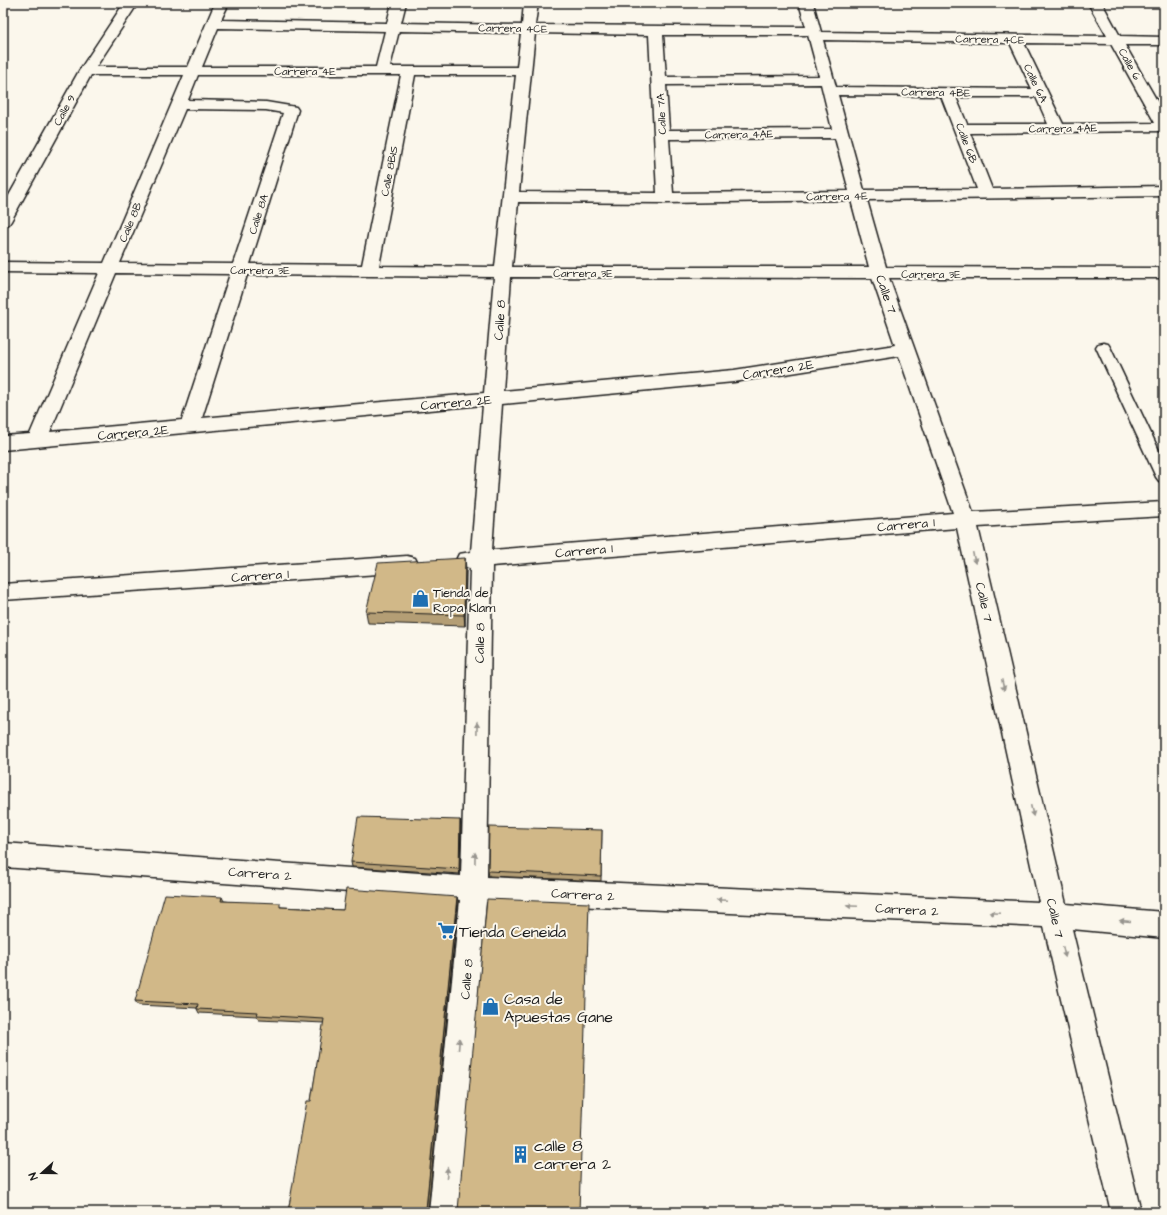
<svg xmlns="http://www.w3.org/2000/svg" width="1167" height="1215" viewBox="0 0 1167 1215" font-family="'Architects Daughter',sans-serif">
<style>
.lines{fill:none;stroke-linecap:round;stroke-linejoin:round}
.lane-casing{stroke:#1c1c1c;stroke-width:3}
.street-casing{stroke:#1c1c1c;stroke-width:3}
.lane{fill:#fbf7ec;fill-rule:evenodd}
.street{fill:#fbf7ec;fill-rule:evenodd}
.wall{fill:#b49e75;stroke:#1c1c1c}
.shaded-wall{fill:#92815f;stroke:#1c1c1c}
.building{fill:#d1b888;stroke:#1c1c1c}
.oneway{fill:#97948e}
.labels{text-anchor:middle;stroke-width:4;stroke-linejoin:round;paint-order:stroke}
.far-street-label{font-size:11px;fill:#1c1c1c;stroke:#fbf7ec}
.street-label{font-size:13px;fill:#1c1c1c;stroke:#fbf7ec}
.poi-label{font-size:13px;fill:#1c1c1c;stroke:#fbf7ec;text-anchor:start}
.near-poi-label{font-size:16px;fill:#1c1c1c;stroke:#fbf7ec;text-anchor:start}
</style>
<rect width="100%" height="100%" fill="#fbf7ec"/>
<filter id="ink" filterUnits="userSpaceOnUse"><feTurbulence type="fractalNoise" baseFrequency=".025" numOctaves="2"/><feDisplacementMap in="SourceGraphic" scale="8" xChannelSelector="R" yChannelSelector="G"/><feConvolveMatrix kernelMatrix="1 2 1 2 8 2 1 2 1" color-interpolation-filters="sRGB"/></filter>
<g filter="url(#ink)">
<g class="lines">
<defs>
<path id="lane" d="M1103,343l5,1 2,3 54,114v21l-5,-1 -3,-4 -60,-130 2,-3z"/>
<path id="street" d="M124,3h14l-42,64h92l27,-64h14l-8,17 166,3 5,-20h14l-5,20 121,2 2,-22h14l-3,22 271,2 -7,-24h14l8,29 286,4 -19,-33h14l18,33 44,1v8h-39l39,68v18l-194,2 22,56 172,-3v10l-297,4 19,67 278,1v10h-275l84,234 191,-10v14l-186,11 88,377 98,8v26l-92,-9 69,283h-30l-67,-285 -558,-25 -27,310h-30l31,-312 -457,-33v-24l458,33 9,-308 -11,-2 -3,-6 3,-6 12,-2 12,-147 -480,45v-14l27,-2 69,-161 -96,-1v-10l101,1 80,-188h-93l-80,146 -2,3 -6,2v-20l76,-135zM218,28l167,3 -9,36h-174zM399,31l122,2 -4,34h-127zM535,33l114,2 8,158 -138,-1zM663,35h145l11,41 -153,1zM823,40l187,3 22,46 -196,-2zM1024,43l87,1 44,79 -92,1zM198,75h203l-39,190 -112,-1 48,-154 -2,-3 -30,-5 -78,-2zM415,75h101l-21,192 -116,-1zM821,84l11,45 -163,1 -3,-45zM838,95l103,1 36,93 -113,1zM956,97h80l12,27h-81zM185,109l81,1 17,3 -50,151 -113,-1zM835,138l14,53 -176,2 -4,-54zM851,200l18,67h-357l6,-65 147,1zM116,273l114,1 -48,146 -132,12zM247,275l247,2 -10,116 -282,25zM511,277l361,1 23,67 -161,25 -231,21zM899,356l54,157 -461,37 10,-146 232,-22zM957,528l82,374 -552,-25 5,-311z
M407,556l8,2 3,6 -3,6 -8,2 -404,28v-16z"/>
</defs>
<use href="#lane" class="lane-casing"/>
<use href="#street" class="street-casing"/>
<use href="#lane" class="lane"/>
<use href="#street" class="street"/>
</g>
<path class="wall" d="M466,569l-1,57 -97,-3 -2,-11z
M460,820l1,6 -1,48 -108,-7 -1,-5z
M602,830l-1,51 -112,-5 -1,-5z
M222,897l2,4 58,6 61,3 114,-13 1,4 -30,309 151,2h-291l23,-111 13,-78 -65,-3 -2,-4 -58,-3 -2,-4v-1l-59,-3 -3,-4z"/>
<path class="shaded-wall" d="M465,558l1,11 -1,57 -1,-11z
M460,820l1,6 -1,48 -1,-5z
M457,897l1,4 -30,311 -2,-3z"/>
<path class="building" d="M465,558l-1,57 -98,-3 12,-49z
M358,817l102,3 -1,49 -108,-7z
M489,827l113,3 -1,46 -113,-5z
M346,889l111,8 -31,312 2,1h30l29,-311 102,4 -10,309h-291l19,-111h4l13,-82 -67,-4 1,-3 -61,-3 1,-5 -63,-3 30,-107 57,3 -1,4 59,2v4l63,3z"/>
<defs><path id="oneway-solid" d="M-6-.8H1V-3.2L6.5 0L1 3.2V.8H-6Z"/></defs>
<g class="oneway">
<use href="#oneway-solid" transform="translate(974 558) rotate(77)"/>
<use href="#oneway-solid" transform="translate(1003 685) rotate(77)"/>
<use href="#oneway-solid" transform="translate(477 728) rotate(-89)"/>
<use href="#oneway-solid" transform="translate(1032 811) rotate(77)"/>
<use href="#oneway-solid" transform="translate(475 858) rotate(-89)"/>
<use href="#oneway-solid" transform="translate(722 900) rotate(-177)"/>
<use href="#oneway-solid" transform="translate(852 906) rotate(-177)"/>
<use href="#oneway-solid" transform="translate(995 913) rotate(-177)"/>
<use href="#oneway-solid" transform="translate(1125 921) rotate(-175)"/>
<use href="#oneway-solid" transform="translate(1064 952) rotate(77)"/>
<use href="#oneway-solid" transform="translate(459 1044) rotate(-85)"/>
<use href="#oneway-solid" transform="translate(447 1173) rotate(-85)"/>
</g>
</g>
<defs>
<symbol id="shop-bare" viewBox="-9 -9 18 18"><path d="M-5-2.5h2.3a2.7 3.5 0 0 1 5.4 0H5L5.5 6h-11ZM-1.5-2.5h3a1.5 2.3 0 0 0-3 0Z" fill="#1f6fb2" stroke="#fbf7ec" stroke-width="2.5" paint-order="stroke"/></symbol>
<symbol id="supermarket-bare" viewBox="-9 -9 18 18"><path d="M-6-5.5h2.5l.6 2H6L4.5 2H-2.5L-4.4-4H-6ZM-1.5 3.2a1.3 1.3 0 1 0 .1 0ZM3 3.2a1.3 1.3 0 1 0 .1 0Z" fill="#1f6fb2" stroke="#fbf7ec" stroke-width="2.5" paint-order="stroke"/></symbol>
<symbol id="building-bare" viewBox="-9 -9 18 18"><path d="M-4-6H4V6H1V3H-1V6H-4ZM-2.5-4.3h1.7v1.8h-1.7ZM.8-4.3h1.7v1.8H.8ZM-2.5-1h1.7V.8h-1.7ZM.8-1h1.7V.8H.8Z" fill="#1f6fb2" stroke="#fbf7ec" stroke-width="2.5" paint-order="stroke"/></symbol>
</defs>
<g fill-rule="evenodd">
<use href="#shop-bare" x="408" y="586" width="25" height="25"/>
<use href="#supermarket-bare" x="434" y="918" width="25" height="25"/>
<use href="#shop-bare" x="478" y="994" width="25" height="25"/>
<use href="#building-bare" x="508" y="1142" width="25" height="25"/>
</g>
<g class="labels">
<g class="far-street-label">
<text transform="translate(513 28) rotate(1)" y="4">Carrera 4CE</text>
<text transform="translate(990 39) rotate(1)" y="4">Carrera 4CE</text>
<text transform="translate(1130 64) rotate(61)" y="4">Calle 6</text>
<text x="305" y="75">Carrera 4E</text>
<text transform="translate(1036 83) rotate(64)" y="4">Calle 6A</text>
<text transform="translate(936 92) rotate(1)" y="4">Carrera 4BE</text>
<text transform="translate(64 110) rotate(-61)" y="4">Calle 9</text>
<text transform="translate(661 114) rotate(-93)" y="4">Calle 7A</text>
<text transform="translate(1063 128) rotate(-1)" y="4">Carrera 4AE</text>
<text transform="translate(739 134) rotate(-1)" y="4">Carrera 4AE</text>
<text transform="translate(967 143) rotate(69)" y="4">Calle 6B</text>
<text transform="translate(389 171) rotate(-79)" y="4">Calle 8BIS</text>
<text transform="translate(837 196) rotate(-1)" y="4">Carrera 4E</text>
<text transform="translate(258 214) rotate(-72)" y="4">Calle 8A</text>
<text transform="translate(130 222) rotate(-67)" y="4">Calle 8B</text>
<text x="260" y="274">Carrera 3E</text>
<text x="583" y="277">Carrera 3E</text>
<text x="931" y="278">Carrera 3E</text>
</g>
<g class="street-label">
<text transform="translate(887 294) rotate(71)" y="5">Calle 7</text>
<text transform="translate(499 320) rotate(-86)" y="5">Calle 8</text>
<text transform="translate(778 369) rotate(-9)" y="5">Carrera 2E</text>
<text transform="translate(456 402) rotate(-5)" y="5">Carrera 2E</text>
<text transform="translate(133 432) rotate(-5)" y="5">Carrera 2E</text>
<text transform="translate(906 524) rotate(-5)" y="5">Carrera 1</text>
<text transform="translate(584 550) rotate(-5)" y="5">Carrera 1</text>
<text transform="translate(260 575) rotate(-4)" y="5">Carrera 1</text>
<text transform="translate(985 602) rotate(77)" y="5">Calle 7</text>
<text transform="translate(479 643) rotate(-89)" y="5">Calle 8</text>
<text transform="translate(260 873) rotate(4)" y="5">Carrera 2</text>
<text transform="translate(583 894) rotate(3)" y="5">Carrera 2</text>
<text transform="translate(907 909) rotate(3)" y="5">Carrera 2</text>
<text transform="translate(1056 918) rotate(77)" y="5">Calle 7</text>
<text transform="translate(466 979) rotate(-85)" y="5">Calle 8</text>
</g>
<g class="poi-label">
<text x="433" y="597">Tienda de<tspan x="433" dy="15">Ropa Klam</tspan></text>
</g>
<g class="near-poi-label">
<text x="459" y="937">Tienda Ceneida</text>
<text x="504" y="1004">Casa de<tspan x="504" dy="18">Apuestas Gane</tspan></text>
<text x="534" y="1151">calle 8<tspan x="534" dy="18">carrera 2</tspan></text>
</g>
</g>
<rect width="1167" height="1215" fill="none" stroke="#fbf7ec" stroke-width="16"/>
<rect x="8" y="8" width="1151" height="1199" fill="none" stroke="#1c1c1c" stroke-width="1.5" filter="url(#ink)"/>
<g transform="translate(42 1173) rotate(249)" stroke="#fbf7ec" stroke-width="3" paint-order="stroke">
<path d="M0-3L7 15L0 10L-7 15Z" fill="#1c1c1c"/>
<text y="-6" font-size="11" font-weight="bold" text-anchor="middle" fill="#1c1c1c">N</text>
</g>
</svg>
